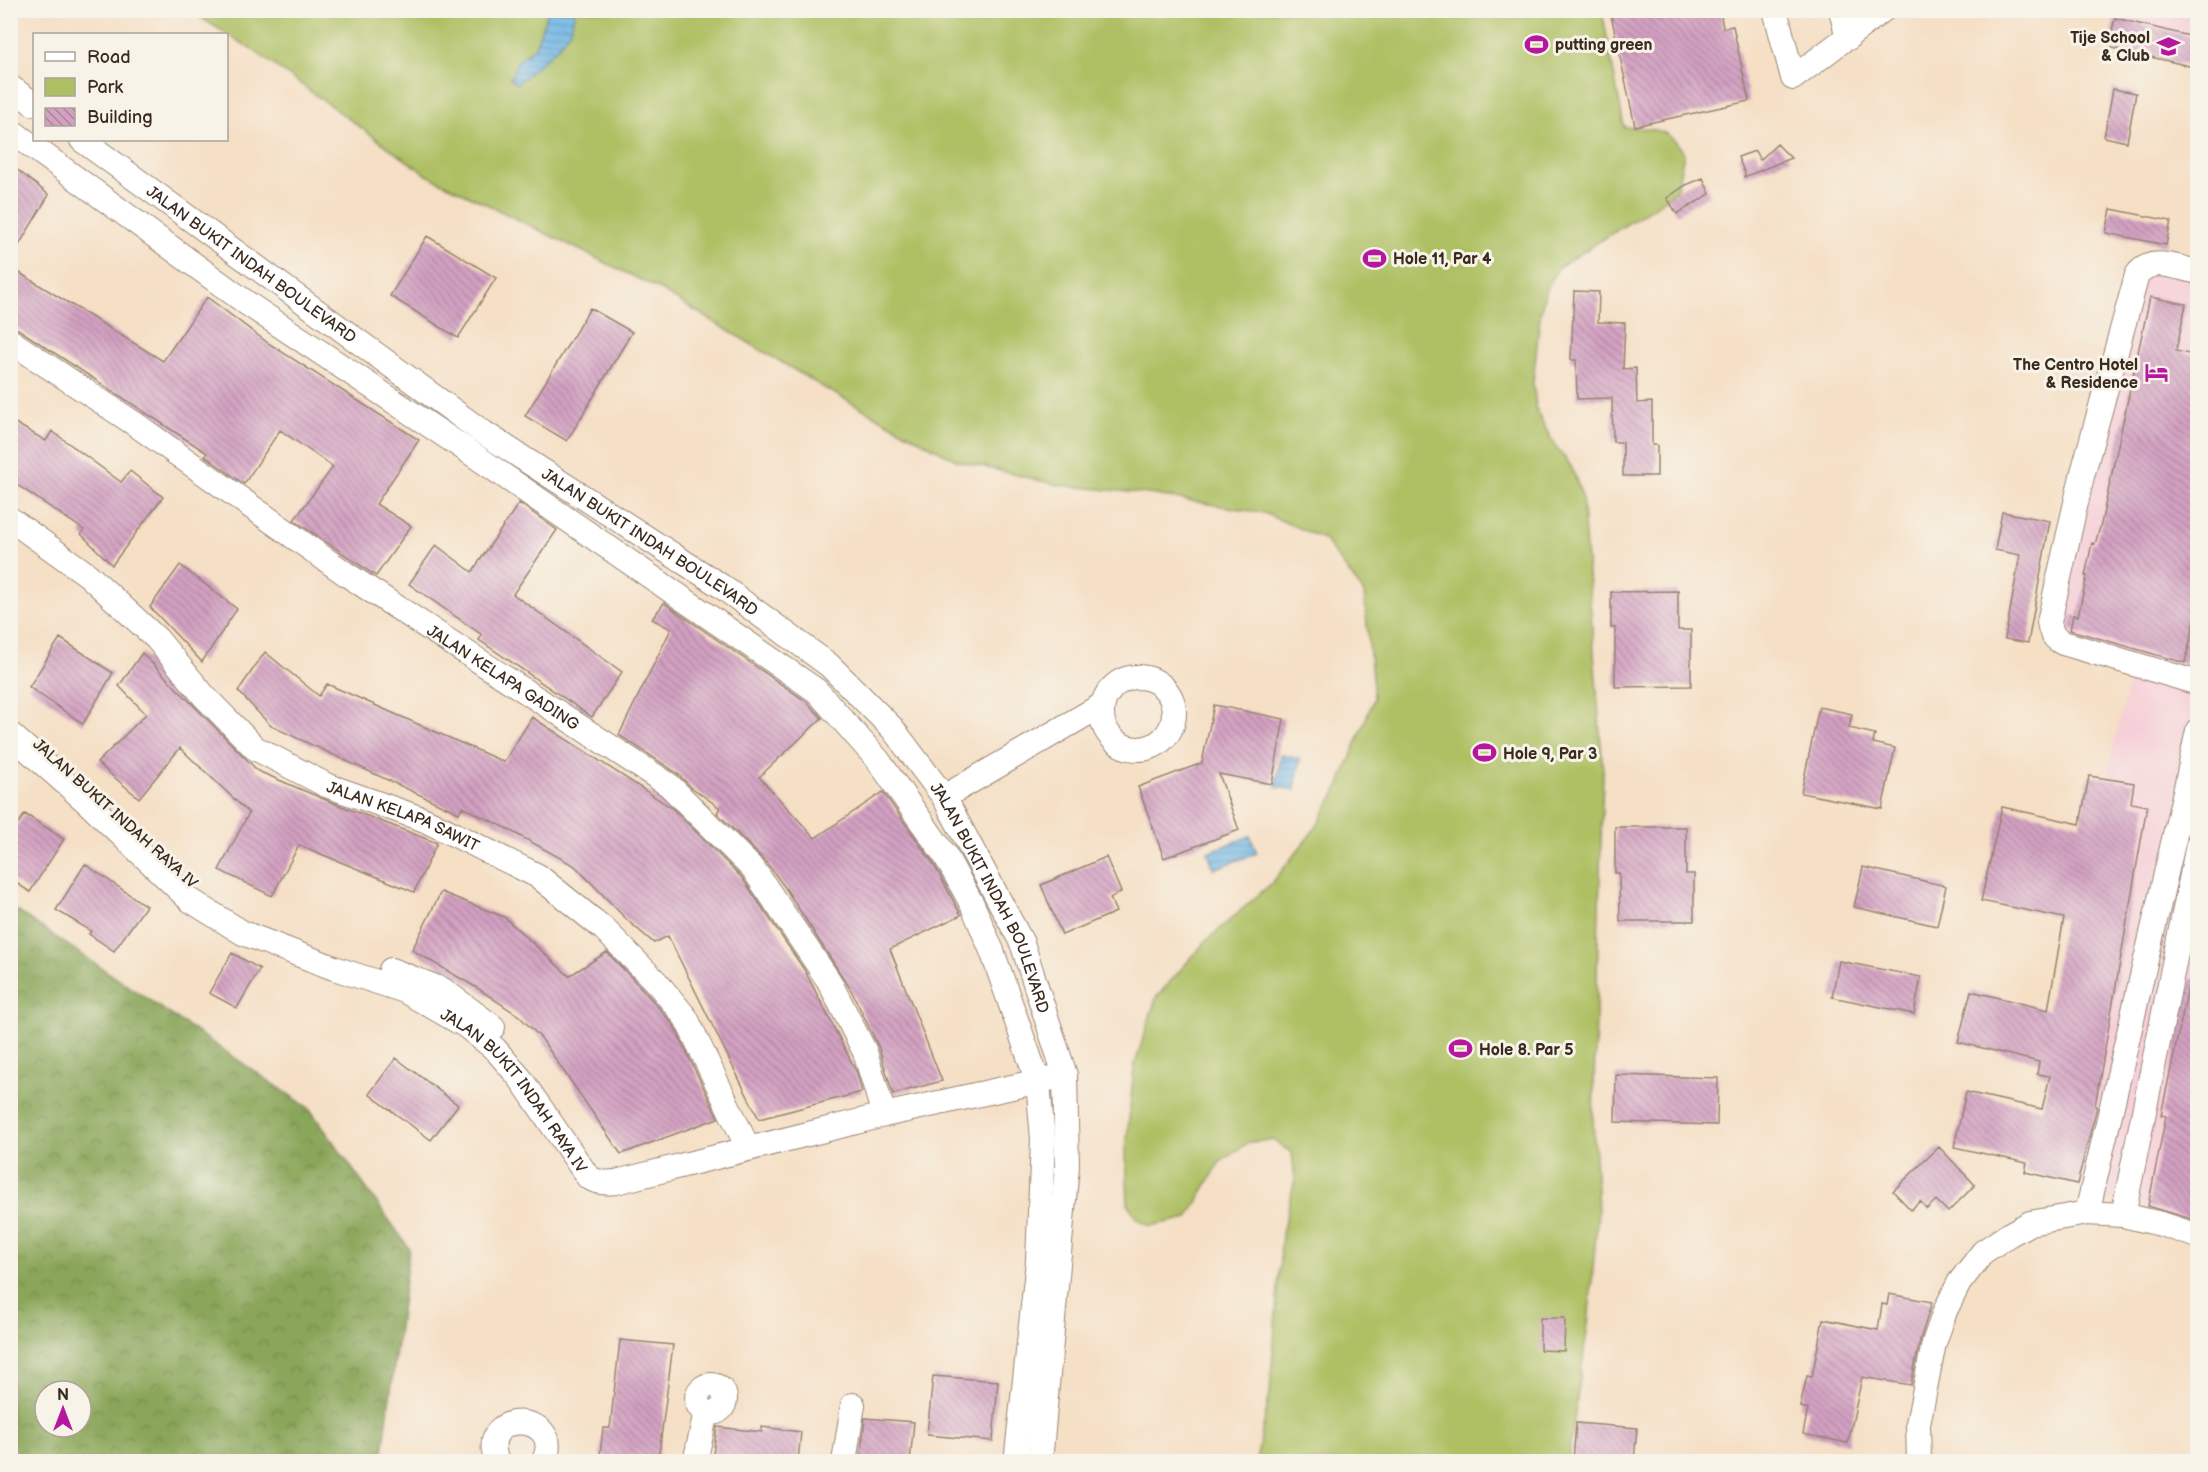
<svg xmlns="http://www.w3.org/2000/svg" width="2208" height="1472" viewBox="0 0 2208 1472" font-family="'Balsamiq Sans',sans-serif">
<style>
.built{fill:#f6cfd8}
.green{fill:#aec064;stroke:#747541;stroke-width:1.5}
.forest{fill:url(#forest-crowns);stroke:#62683c;stroke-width:1.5;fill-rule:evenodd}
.water{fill:url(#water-rules);stroke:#547082;stroke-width:1.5}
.building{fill:url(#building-back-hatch)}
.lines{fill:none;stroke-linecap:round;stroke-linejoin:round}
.street-casing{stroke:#988472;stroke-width:26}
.street{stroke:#fff;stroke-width:24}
.labels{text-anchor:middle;stroke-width:6;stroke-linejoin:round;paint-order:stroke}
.poi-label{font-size:16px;font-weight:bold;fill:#3b2a1e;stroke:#f7f3e8;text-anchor:start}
.street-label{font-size:16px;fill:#3b2a1e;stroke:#f7f3e8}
</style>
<defs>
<pattern id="forest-crowns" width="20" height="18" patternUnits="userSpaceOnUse" patternTransform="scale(1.5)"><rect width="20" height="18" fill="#8aa65a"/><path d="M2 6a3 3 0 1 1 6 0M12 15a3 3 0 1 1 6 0" fill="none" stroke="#72874a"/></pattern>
<pattern id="water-rules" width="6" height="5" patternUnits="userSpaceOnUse" patternTransform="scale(1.5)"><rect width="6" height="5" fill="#6eb6e6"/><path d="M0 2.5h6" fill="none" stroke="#5c94ba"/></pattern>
<pattern id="building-back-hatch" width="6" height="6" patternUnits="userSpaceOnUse" patternTransform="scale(1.5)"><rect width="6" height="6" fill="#d3a1c2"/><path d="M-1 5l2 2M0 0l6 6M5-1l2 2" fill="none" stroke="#ac839d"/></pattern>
</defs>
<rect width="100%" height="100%" fill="#f7f3e8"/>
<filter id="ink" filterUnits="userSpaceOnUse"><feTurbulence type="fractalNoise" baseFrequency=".0167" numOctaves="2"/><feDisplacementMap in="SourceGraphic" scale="12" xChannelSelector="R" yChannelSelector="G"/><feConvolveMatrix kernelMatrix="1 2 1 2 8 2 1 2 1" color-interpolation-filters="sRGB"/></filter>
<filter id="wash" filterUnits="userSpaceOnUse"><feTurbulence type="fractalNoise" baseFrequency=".008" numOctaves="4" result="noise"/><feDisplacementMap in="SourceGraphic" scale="24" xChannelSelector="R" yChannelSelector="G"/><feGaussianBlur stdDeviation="1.35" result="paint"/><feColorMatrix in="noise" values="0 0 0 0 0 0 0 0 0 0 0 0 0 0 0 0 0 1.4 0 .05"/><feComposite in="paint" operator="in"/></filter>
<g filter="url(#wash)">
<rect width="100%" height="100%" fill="#f5dfc5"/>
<path class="built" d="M2117,11h80v43l-89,-7z
M2138,255l59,13v970l-61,-32 -30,-8 -74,-29 80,-418 22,-89 -85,-20z"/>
<path class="green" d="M190,11h1412l22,116c29,3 43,-2 60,26l-7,36 -20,16 -98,62 -13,22 -6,26 -7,68 4,29 17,32 17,22 11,30 21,275 -10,348 5,92 -10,113 -20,137h-312l14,-68 12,-159 13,-55 -3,-26 -19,-13 -24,2 -30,21 -31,55 -38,8 -13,-7 -9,-15 -2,-54 8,-83 22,-69 50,-57 66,-58 45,-57 23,-42 34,-86 -10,-105 -40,-54 -60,-26 -115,-19 -91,-9 -102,-25 -135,-74 -162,-97 -232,-114 -174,-125z"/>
<path class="forest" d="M10,906l299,202 100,140 -27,213h-371zM45,1391h36v36h-36z"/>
<path class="water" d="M548,11h27l-5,20 -13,17 -40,36 -7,-5 7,-17 18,-15z
M1281,755l19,4 -5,31 -19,-3z
M1250,836l7,17 -43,16 -6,-17z"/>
<g id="blocks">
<path class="building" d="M1610,10h110l3,18 10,-2 16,75 -114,25z
M2115,18l83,20v30l-90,-21z
M2113,89l23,4 -9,49 -23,-5z
M1777,144l14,14 -47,19 1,-3 -7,-17 17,-6 5,9z
M10,164l39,31 -39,65z
M1703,178l7,16 -33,20 -10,-16 19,-13z
M2111,209l60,12 -5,24 -60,-12z
M427,236l69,42 -38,60 -68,-42z
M10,267l153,94 44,-64 61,46 151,97 -43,64 35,22 -35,50 -82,-56 39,-53 -53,-37 -36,54 -39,-28 2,-3 -189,-124 -8,-2z
M1574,291l25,1 -1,30 27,1 -2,46 13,-1 1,35 15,-1v43h5v31h-34v-34h-10l-1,-44 -35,1 -1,-39h-5z
M2150,297l36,7 -10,47 22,5v250l-13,57 -115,-33 3,-15 5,1 9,-40h-2l7,-33 3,1 6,-20z
M590,308l42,24 -65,109 -42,-25z
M10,420l36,21 6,-10 69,51 9,-11 33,26 -51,68 -31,-31 3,-4 -74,-50z
M519,503l38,27 -44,64 109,78 -30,45 -113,-77 3,-5 -73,-51 27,-39 36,27z
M2002,512l48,9 -22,122 -23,-4 15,-84 -25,-5z
M180,565l57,44 -35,53 -52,-55z
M1678,591v39h13v56l-76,1v-59h-4v-36z
M664,603l143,99 15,16 -63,59 56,61 68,-46 50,71 28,52 -71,34 52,132 -49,13 -14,-46 -28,-58 -65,-101 -20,-27 -49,-49 3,-5 -29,-21 -14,-14 -58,-38 52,-106 -19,-10z
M60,638l53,35 -30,51 -54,-37z
M265,652l54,44 8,-12 177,78 28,-45 140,91 71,71 62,92 52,102 5,19 -103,27 -91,-183 -14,7 -27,-23 -52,-54 -73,-40 -40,-19 -3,6 -188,-87 -33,-35z
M142,653l116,118 63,27 116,45 -23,49 -115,-47 -27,51 -53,-26 30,-57 -69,-65 -41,50 -42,-35 49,-49 -27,-28z
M1214,705l70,14 -12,65 -53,-10 20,56 -75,28 -26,-71 64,-24z
M1819,707l33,7 -3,14 26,6 -2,9 22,5 -13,61 -81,-16z
M2089,776l45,7 -3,20 16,3 -52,300 2,1 -20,77 -52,-12 2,-9 -73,-16 12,-55 76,17 8,-33 -13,-2 2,-12 -81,-20 13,-51 77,19 16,-92 -83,-17 21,-94 78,17z
M25,814l39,25 -34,53 -20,-13v-44z
M1615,827h71v47h8v47h-74l-1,-48h-4z
M1106,857l15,35 -11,6 6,14 -54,23 -21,-50z
M85,864l61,42 -32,45 -25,-17 2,-3 -35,-21z
M1863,867l83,19 -9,40 -83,-19z
M441,892l63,25 65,59 38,-24 40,42 27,32 44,92 -97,36 -80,-116 -22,-22 -42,-28 -65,-38z
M232,953l28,16 -23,39 -28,-15z
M1839,961l82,16 -7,37 -82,-17z
M2190,979h8v242l-50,-15 18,-90 -5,-1z
M396,1058l62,47 -27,35 -62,-46z
M1616,1075l102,3 -1,47 -102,-3z
M1939,1147l36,38 -27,27 -12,-12 -9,9 -7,-8 -9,9 -18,-19z
M1889,1294l43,8 -12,38 -9,45 -49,-8 -14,66 -45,-9 5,-25 -8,-2 7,-31 5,1 11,-58 55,11 4,-26 5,1z
M1540,1318h25l-1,33 -24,-1z
M620,1340l53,5 -15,116h-55l1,-5 -4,-1 3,-27h7z
M933,1376l65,5 -5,60 -66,-6z
M865,1418l49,4 -4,39h-50z
M1576,1423l61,5 -3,33h-61z
M717,1427l45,5v-5l39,5 -3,29h-86z"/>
</g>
</g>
<g filter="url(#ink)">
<use href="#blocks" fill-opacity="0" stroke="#988472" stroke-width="1.5"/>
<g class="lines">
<defs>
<g id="street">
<path d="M1775,10l18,68 90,-68"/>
<path d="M1841,10l7,28"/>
<path d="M10,87l24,17"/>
<path d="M10,130l238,174 217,145 352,242 61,69 67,95 27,49 20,47 46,131 5,58 -5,120 -22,202"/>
<path id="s1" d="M82,140l399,291 240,155 108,79 63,63 52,69 78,146 43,132 2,91 -27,296"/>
<path d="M2198,272c-21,-4 -47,-17 -61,3l-55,201 -33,146c2,11 4,16 14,21l135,40"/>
<path id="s2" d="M10,341l125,83 211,150 323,211 85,85 75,111 36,71 19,63"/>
<path id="s3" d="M10,519l78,56 69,64 47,57 51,52 71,37 99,35 113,56 66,53 54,55 28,34 62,130"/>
<circle cx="1138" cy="713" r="36"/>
<path id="s4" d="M10,734l78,69 102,97 53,33 91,35 71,23 61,35 29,23 25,29 68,99c10,6 17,6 28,5l268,-67 169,-37"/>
<path d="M944,797l158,-92"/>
<path d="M391,970l52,20 50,37"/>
<path d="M2087,1213l100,-430 11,-53"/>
<path d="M2123,1215l75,-370"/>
<circle cx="711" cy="1399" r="14"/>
<path d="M497,1462c-22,-57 72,-48 46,0"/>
<path d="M695,1462l11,-50"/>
<path d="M844,1462l9,-57"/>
<path d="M1919,1462l-1,-38 16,-81 11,-32 14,-28 24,-31 27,-18 20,-11 57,-10 36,2 38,9 37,12"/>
</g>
</defs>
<use href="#street" class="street-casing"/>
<use href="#street" class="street"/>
</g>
</g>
<defs>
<symbol id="stadium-bare" viewBox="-9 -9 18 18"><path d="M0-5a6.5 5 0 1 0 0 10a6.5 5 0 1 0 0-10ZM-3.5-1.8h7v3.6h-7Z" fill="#b5179e" stroke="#f7f3e8" stroke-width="2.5" paint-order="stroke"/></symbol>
<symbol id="school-bare" viewBox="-9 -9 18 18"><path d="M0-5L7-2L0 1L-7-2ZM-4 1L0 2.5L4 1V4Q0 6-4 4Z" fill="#b5179e" stroke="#f7f3e8" stroke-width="2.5" paint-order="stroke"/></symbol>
<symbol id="hotel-bare" viewBox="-9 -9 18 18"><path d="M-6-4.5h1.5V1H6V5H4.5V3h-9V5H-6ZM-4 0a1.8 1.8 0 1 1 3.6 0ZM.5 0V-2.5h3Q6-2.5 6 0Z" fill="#b5179e" stroke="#f7f3e8" stroke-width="2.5" paint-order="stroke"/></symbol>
</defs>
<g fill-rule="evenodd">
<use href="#stadium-bare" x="1520" y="28" width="33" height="33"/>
<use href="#school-bare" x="2152" y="30" width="33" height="33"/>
<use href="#stadium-bare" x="1358" y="242" width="33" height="33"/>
<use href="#hotel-bare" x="2140" y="356" width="33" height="33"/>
<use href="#stadium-bare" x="1468" y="736" width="33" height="33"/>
<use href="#stadium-bare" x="1444" y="1032" width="33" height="33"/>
</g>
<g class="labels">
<g class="poi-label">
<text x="2150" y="43" text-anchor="end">Tije School<tspan x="2150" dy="18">&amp; Club</tspan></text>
<text x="1555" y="50">putting green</text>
<text x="1393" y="264">Hole 11, Par 4</text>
<text x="2138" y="370" text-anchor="end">The Centro Hotel<tspan x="2138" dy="18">&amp; Residence</tspan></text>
<text x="1503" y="759">Hole 9, Par 3</text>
<text x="1479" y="1055">Hole 8. Par 5</text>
</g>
<g class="street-label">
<text dy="6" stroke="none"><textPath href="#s1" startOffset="210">JALAN BUKIT INDAH BOULEVARD</textPath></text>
<text dy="6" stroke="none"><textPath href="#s1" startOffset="696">JALAN BUKIT INDAH BOULEVARD</textPath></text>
<text dy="6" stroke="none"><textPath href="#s2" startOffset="597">JALAN KELAPA GADING</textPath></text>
<text transform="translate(116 813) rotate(42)" y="6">JALAN BUKIT INDAH RAYA IV</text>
<text dy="6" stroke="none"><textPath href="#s3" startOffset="500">JALAN KELAPA SAWIT</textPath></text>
<text dy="6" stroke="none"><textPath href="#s1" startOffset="1200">JALAN BUKIT INDAH BOULEVARD</textPath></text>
<text dy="6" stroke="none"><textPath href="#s4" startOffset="630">JALAN BUKIT INDAH RAYA IV</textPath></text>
</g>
</g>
<rect width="2208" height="1472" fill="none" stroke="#f7f3e8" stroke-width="36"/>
<rect x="33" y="33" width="195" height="108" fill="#f7f3e8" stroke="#aca397" stroke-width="1.5"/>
<rect x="45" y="52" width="30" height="9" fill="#ffffff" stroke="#aca397" stroke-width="1.5"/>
<text x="87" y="63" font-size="18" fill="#3b2a1e">Road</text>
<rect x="45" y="78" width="30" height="18" fill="#aec064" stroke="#aca397" stroke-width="1.5"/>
<text x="87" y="93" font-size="18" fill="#3b2a1e">Park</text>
<rect x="45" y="108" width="30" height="18" fill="url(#building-back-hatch)" stroke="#aca397" stroke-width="1.5"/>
<text x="87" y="123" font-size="18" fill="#3b2a1e">Building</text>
<g transform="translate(63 1409)"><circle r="28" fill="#f7f3e8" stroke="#aca397" stroke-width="1.5"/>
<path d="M0-4.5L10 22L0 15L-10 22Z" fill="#b5179e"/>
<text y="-9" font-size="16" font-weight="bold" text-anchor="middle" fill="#3b2a1e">N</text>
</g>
</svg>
